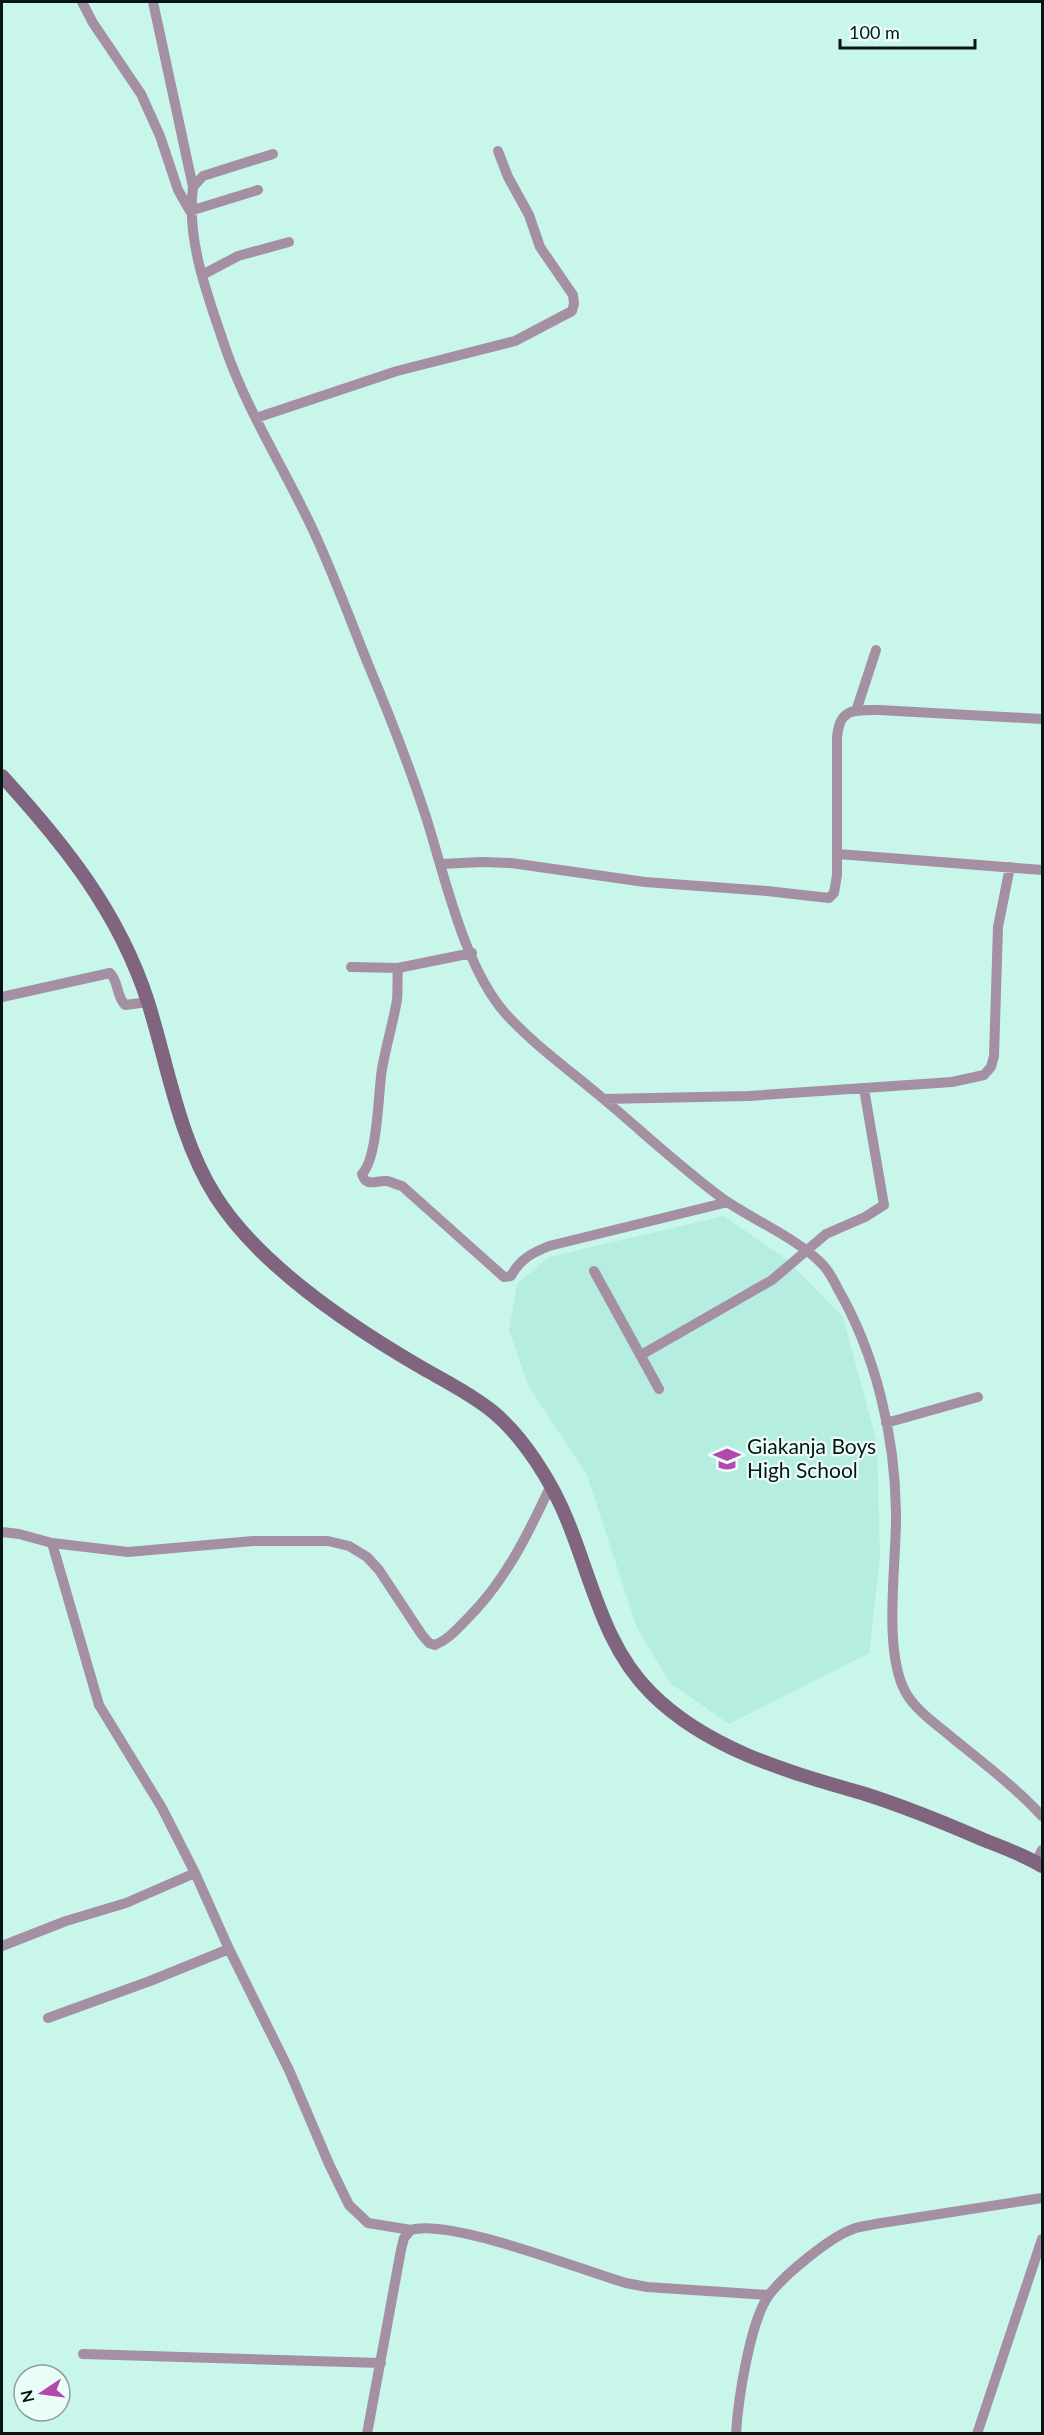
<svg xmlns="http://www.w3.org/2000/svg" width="1044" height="2435" viewBox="0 0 1044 2435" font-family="Lato,sans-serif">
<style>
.built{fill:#b5ede0}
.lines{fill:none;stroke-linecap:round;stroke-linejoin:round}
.street{stroke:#a490a2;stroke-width:10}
.secondary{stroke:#81647f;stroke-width:14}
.labels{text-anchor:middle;stroke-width:4.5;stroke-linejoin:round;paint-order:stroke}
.poi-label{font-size:21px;fill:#061713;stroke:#ebfdf8;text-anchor:start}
</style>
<rect width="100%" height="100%" fill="#c8f6eb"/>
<path class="built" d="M724,1216l62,43 57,58 34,126 3,114 -11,96 -140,71 -59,-41 -33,-55 -50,-153 -59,-90 -19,-55 8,-46 32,-27z"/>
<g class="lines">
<path class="street" d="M82,2l11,21 48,71 19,42 18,54 12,21 68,-21
M153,2l40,185c-7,54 15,109 32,160 22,64 59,121 88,183 20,43 37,89 55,134 21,50 41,101 58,153 19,60 38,149 79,196 28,31 63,56 95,83 42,35 82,73 126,105 28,19 75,40 97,64 6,6 11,16 15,24 38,66 57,147 58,223 1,49 -14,139 10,181 11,19 33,33 49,47 30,24 61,48 87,76
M193,187l10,-11 70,-22
M202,275l36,-19 51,-14
M256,418l141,-47 118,-30 57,-30 2,-7 -1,-9 -33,-48 -11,-32 -21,-38 -10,-26
M856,711l20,-61
M838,854l204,16
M441,864l41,-2 29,1 134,19 122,9 62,7 5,-5 3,-18v-137c2,-30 17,-28 42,-28l163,9
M351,967l47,1 74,-15
M398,968c-1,10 0,22 -1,32 -4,23 -11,46 -15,69 -4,24 -4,89 -20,105 4,14 14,6 25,7 5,1 10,4 15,5l102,91 7,-1c9,-17 21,-23 38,-30l179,-44
M2,997l108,-24c9,9 6,23 15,32l23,-3
M604,1099l145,-3 203,-14 32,-7 7,-8 3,-11 4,-129 12,-60
M594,1271l65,118
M641,1355l131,-75 54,-46 39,-17 19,-12 -20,-116
M886,1423l92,-26
M2,1532l17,2 33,9 76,9 125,-11h75l21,5 18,11 12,13 43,65 7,8 6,2c14,-6 22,-16 32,-26 39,-39 61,-85 84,-134
M52,1543l47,162 63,103 33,65 34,76 60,121 40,94 20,41 19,18 43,7
M1036,1862l6,-12
M2,1946l64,-25 60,-18 69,-30
M48,2018l102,-37 79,-32
M83,2354l298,9
M367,2434l34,-184 3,-12 7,-8c39,-12 170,40 215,53l21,4 122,8
M736,2434c2,-34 14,-113 33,-139 15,-20 61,-58 84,-66 7,-3 15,-3 22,-5l167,-26
M977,2434l65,-195"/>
<path class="secondary" d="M2,776c62,68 117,136 146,226 20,64 31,137 68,195 44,69 137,131 208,172 23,13 47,25 68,42 32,26 61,73 76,111 24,59 36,124 83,171 57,57 138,79 214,101 41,13 80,29 119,46 20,8 40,15 58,26"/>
</g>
<defs>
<symbol id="school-bare" viewBox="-9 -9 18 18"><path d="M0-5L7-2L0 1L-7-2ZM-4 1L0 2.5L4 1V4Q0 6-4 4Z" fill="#b24aae" stroke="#ebfdf8" stroke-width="2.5" paint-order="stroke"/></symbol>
</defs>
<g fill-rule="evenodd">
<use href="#school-bare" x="708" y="1440" width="38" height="38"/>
</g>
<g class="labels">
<g class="poi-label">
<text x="747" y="1454">Giakanja Boys<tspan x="747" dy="24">High School</tspan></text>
</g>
</g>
<rect width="1044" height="2435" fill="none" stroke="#061713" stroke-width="6"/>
<g transform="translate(42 2393) rotate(257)"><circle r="28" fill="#ebfdf8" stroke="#8fa19c" stroke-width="1.5"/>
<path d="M0-4.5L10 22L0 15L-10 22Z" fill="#b24aae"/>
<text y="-9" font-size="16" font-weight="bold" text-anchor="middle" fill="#061713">N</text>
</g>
<path d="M840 39v9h135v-9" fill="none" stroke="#061713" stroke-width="3"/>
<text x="849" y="39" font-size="18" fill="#061713" stroke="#ebfdf8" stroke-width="4.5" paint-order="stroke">100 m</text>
</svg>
